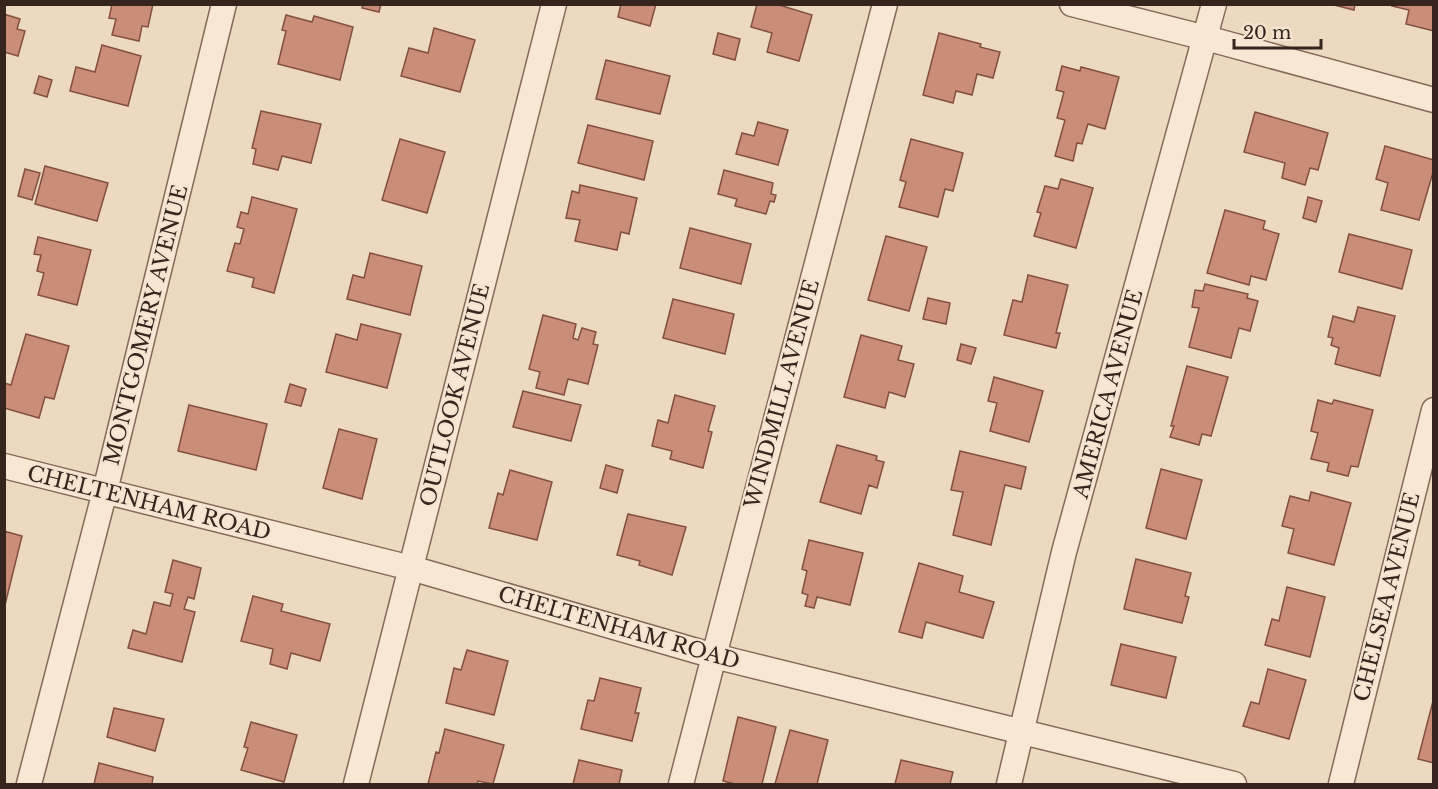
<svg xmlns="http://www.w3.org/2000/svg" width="1438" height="789" viewBox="0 0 1438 789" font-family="'Libre Baskerville',serif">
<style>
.building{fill:#ca8d77;stroke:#83503f;stroke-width:1.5}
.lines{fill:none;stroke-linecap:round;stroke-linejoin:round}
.minor-casing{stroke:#856a59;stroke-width:27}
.minor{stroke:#f8e7d3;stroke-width:24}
.labels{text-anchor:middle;stroke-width:4.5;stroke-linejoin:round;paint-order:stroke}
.street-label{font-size:21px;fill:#35251d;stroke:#f4e4cf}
</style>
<rect width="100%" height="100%" fill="#ecd9c0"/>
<path class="building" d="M112,4h41l-5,23 -6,-1 -3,15 -27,-6 4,-16 -7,-1z
M363,4h18l-2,8 -17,-4z
M621,4h35l-6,22 -32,-9z
M757,4h19l36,11 -13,46 -32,-9 5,-19 -21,-6z
M1330,4h25l-1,6z
M1393,4h41v27l-28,-7 3,-14 -17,-4z
M4,14l16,5 -3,10 8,2 -7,25 -14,-4z
M286,15l26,7 2,-6 39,11 -13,53 -62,-16 8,-33 -4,-1z
M434,28l41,12 -15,52 -59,-16 8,-28 19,5z
M718,33l22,6 -5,21 -22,-6z
M939,33l42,11 -1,3 20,5 -7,26 -16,-4 -5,21 -16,-4 -3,12 -30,-8z
M102,45l39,11 -13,50 -58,-15 6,-24 19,5z
M606,60l64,16 -10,38 -64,-15z
M1062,66l18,5 1,-4 38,10 -14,52 -17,-5 -6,20 -5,-1 -4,18 -18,-5 10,-36 -8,-2 7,-26 -8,-2z
M39,76l13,4 -5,17 -13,-4z
M261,111l60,13 -10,39 -29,-7 -4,14 -25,-6 3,-15 -4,-1z
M1255,112l73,21 -10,37 -8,-2 -5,17 -23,-7 3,-15 -41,-11z
M758,122l30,8 -10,35 -42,-11 6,-21 12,3z
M588,125l65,16 -9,39 -66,-17z
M400,139l45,13 -18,61 -45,-13z
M911,139l52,14 -10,38 -8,-2 -7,28 -39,-10 7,-25 -6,-2z
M1385,146l49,14v9l-15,51 -38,-10 7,-27 -12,-4z
M45,166l63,17 -11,38 -62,-17z
M25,169l15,4 -8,27 -14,-4z
M724,170l49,13 -2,11 5,1 -2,7 -4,-1 -4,13 -31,-8 2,-7 -19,-5z
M1061,179l32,9 -17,60 -42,-12 7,-23 -4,-1 8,-26 13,3z
M580,185l57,13 -8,36 -8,-2 -4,18 -42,-9 5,-21 -14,-2 6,-27 7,2z
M252,197l45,12 -23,84 -22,-6 2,-9 -27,-7 8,-28 5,1 4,-15 -7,-2 4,-15 7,2z
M1308,197l14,4 -6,21 -13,-4z
M1225,210l40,11 -2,8 16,5 -13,46 -15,-4 -2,9 -42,-12z
M690,228l61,16 -10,40 -61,-16z
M1349,234l63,16 -10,39 -63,-17z
M886,236l41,11 -18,64 -41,-11z
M38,237l53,13 -14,55 -39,-10 6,-22 -7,-2 4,-16 -7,-1z
M370,253l52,13 -12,49 -63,-16 6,-24 11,3z
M1028,275l40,10 -12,48h4l-4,15 -52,-13 9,-35 9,2z
M1205,284l43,10 -1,4 11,3 -8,30 -11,-3 -8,30 -42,-11 10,-39 -7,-1 3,-17 8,1z
M928,298l22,5 -4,21 -23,-5z
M673,299l61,15 -9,40 -62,-16z
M1358,307l37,9 -15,60 -45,-12 4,-16 -8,-3 2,-7 -5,-1 5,-21 21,6z
M543,315l33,9 -3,14 5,2 4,-12 14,4 -3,12 5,1 -10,39 -20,-5 -4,16 -28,-7 4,-16 -11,-3z
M361,324l40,10 -14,54 -61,-16 10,-38 21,6z
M26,334l43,12 -15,53 -9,-2 -6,21 -35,-10v-25l7,2z
M861,335l41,11 -4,14 16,4 -9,33 -16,-5 -4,16 -41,-11z
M961,344l15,4 -5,16 -14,-4z
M1187,366l41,11 -17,59 -9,-2 -3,11 -29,-8 4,-11h-3z
M994,377l49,14 -14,51 -39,-11 7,-28 -9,-2z
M290,384l16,5 -5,17 -16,-4z
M523,391l58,14 -10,36 -58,-14z
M675,395l40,11 -7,25 4,1 -9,36 -33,-9 2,-8 -20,-5 6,-26 10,3z
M1318,400l14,4 2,-4 39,10 -15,57 -7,-1 -3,10 -21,-5 2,-8 -18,-4 7,-26 -7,-2z
M189,405l78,19 -11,46 -78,-19z
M339,429l38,10 -15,60 -39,-11z
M837,445l40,11 -1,4 8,2 -7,26 -8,-3 -8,29 -41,-12z
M960,451l66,16 -5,22 -16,-4 -14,60 -38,-10 10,-43 -12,-2z
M606,465l17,5 -6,23 -17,-5z
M1161,469l41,11 -16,59 -40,-11z
M510,470l42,12 -15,58 -48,-12 9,-35 5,2z
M1311,492l40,11 -17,62 -46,-12 6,-24 -12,-3 8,-30 19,5z
M628,514l58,13 -14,48 -33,-10 1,-4 -23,-6z
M4,531l18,5 -18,73z
M809,540l54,13 -13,52 -33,-8 -3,11 -9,-2 3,-11 -6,-2 5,-22 -5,-2z
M1136,559l55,14 -6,23 4,1 -7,26 -58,-14z
M173,560l28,8 -7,31 -6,-2 -4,12 11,3 -13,50 -54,-14 5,-18 13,4 8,-32 16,4 3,-12 -8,-2z
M919,563l44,13 -4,16 35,10 -11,36 -57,-16 -4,16 -23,-6z
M1287,587l38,10 -15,60 -45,-12 7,-26 7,2z
M253,596l30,8 -2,7 49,13 -10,37 -29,-8 -4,16 -17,-5 3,-15 -32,-8z
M1121,644l55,13 -10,41 -55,-13z
M467,650l41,11 -14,54 -48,-12 8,-35 7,2z
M1268,669l38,11 -17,59 -46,-13 8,-24 8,2z
M600,678l41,10 -6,25h4l-7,28 -51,-12 7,-29 6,1z
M1433,701h1v62l-16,-4z
M114,708l50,11 -9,32 -48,-14z
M738,717l38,10 -14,57h-27l-12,-3z
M251,722l46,13 -13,47 -43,-12 7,-22 -4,-1z
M445,729l59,16 -11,39 -15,-3 -1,3h-49l8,-32 3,1z
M790,730l38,10 -11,44h-42z
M579,760l43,10 -3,14h-46z
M901,760l52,12 -3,12h-55z
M99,763l54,14 -1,7h-58z"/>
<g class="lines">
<defs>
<path id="minor" d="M1072,4l134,34 228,62
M4,466l407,102 303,88 520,128
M29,784l76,-293 119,-487
M356,784l198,-780
M681,784l33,-128 171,-652
M1009,784l55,-232 150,-548
M1341,784l93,-374"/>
</defs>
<use href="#minor" class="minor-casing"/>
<use href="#minor" class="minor"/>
</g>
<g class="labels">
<g class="street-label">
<text transform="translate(146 325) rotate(-76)" y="7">MONTGOMERY AVENUE</text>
<text transform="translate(782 394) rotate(-75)" y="7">WINDMILL AVENUE</text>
<text transform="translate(1108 394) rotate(-75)" y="7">AMERICA AVENUE</text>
<text transform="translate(455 395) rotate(-76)" y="7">OUTLOOK AVENUE</text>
<text transform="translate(149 503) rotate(14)" y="7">CHELTENHAM ROAD</text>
<text transform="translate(1387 597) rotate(-76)" y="7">CHELSEA AVENUE</text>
<text transform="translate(619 628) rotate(16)" y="7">CHELTENHAM ROAD</text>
</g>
</g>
<rect width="1438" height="789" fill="none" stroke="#35251d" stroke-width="12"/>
<path d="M1234 39v9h87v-9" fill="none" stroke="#35251d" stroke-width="3"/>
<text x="1243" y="39" font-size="18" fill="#35251d" stroke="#f4e4cf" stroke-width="4.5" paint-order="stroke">20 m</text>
</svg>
